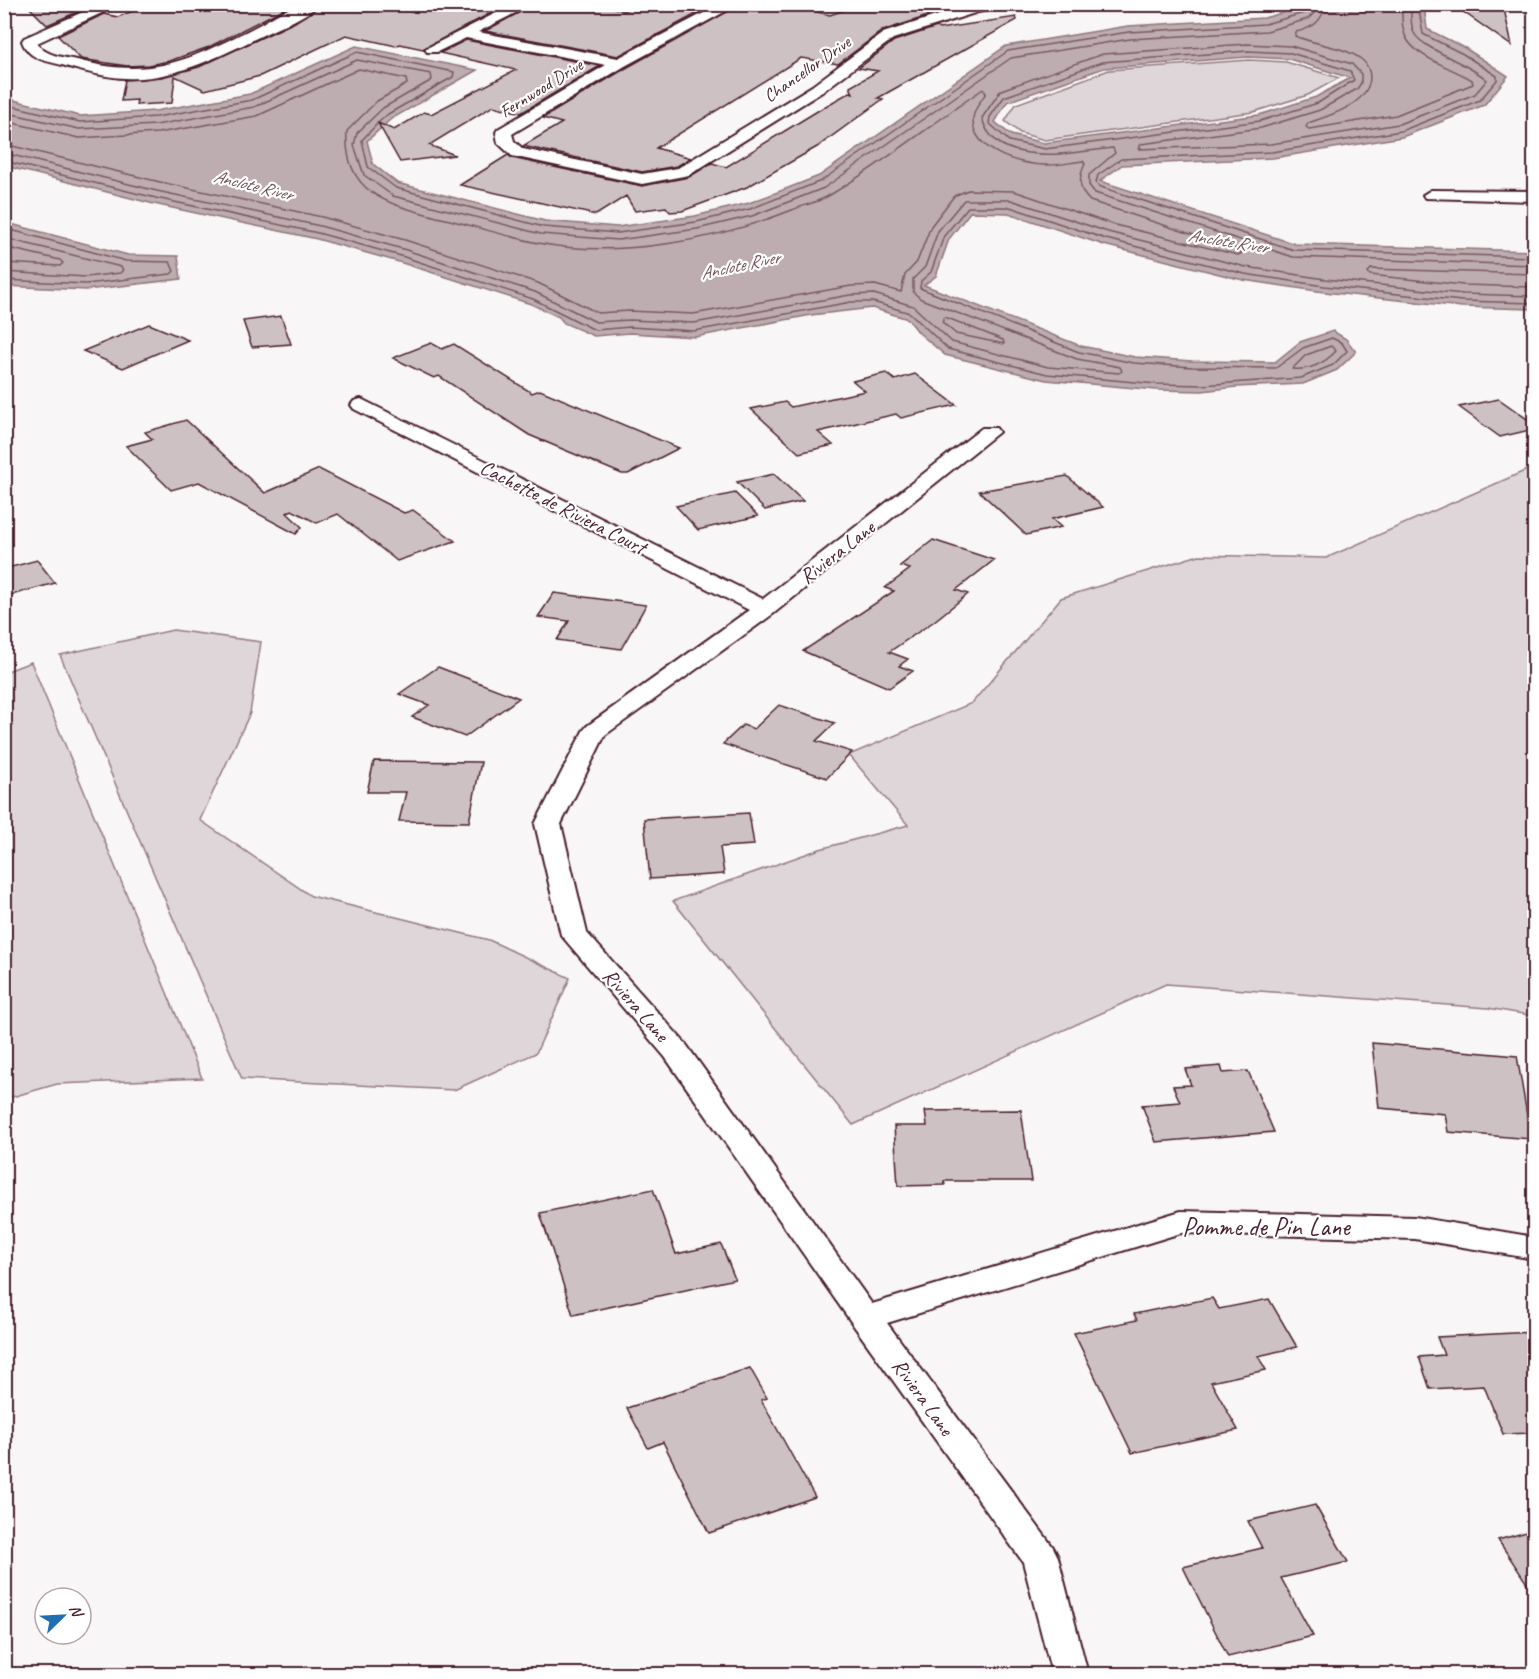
<svg xmlns="http://www.w3.org/2000/svg" width="1539" height="1679" viewBox="0 0 1539 1679" font-family="Caveat,sans-serif">
<style>
.green{fill:#ded6d9;stroke:#947a82;stroke-width:1.5}
.water{fill:#bdadb0;stroke:#8f747b;stroke-width:1.5;fill-rule:evenodd}
.lines{fill:none;stroke-linecap:round;stroke-linejoin:round}
.shore{stroke:#785860;stroke-width:1.5}
.building{fill:#cdc1c4;stroke:#4a1f2b;stroke-width:1.5}
.minor-casing{stroke:#4a1f2b;stroke-width:4}
.minor{fill:#fff;fill-rule:evenodd}
.labels{text-anchor:middle;stroke-width:4.5;stroke-linejoin:round;paint-order:stroke}
.far-street-label{font-size:18px;fill:#4a1f2b;stroke:#fff}
.far-water-label{font-size:18px;font-style:italic;fill:#72515a;stroke:#fff}
.street-label{font-size:21px;fill:#4a1f2b;stroke:#fff}
.near-street-label{font-size:26px;fill:#4a1f2b;stroke:#fff}
</style>
<rect width="100%" height="100%" fill="#f8f6f7"/>
<filter id="ink" filterUnits="userSpaceOnUse"><feTurbulence type="fractalNoise" baseFrequency=".0167" numOctaves="2"/><feDisplacementMap in="SourceGraphic" scale="12" xChannelSelector="R" yChannelSelector="G"/><feConvolveMatrix kernelMatrix="1 2 1 2 8 2 1 2 1" color-interpolation-filters="sRGB"/></filter>
<g filter="url(#ink)">
<path class="green" d="M1249,60l37,2 53,16 -31,17 -55,17 -149,20 -59,8 -25,-7 -15,-12 11,-17 93,-34z
M1534,467v549l-46,-8 -322,-24 -313,141 -180,-224 147,-52 88,-24 -59,-70 123,-52 89,-105 138,-43 127,3z
M173,630l88,12 -11,71 -50,107 111,76 178,44 81,38 -34,75 -82,37 -212,-11 -182,-424z
M31,662l171,416 -145,6 -52,15v-427z"/>
<path class="water" d="M1311,5h113l3,24 38,19 43,28 -24,29 -82,32 -129,21 -151,7 -22,16 195,63 239,7v58l-72,-2 -138,-15 -81,-12 -139,-35 -96,-32 -38,-1 -21,27 -13,37 -12,9 157,61 54,11 57,4 83,1 25,-20 33,-11 13,8 10,13 -19,18 -34,14 -67,3 -34,4 -45,-1 -111,-10 -101,-25 -26,-22 -11,-14 -36,-11 -61,7 -116,22 -65,-4 -36,3 -30,-13 -5,-6 -28,-13 -132,-42 -82,-23 -163,-35 -149,-38v-68l75,18 75,-5 95,-17 106,-48 121,24 -86,49 -24,22 6,23 24,19 148,38 72,6 78,-11 54,-13 70,-27 187,-130 122,-20 136,-8zM1248,57l41,2 61,19 -34,19 -57,18 -215,28 -33,-8 -16,-13 12,-20 97,-34z
M11,224l117,31 50,1 3,23 -95,11 -81,-4v-61z"/>
<g class="lines">
<path class="shore" d="M1325,4c-2,18 -13,24 -29,28l-1,4c21,9 48,10 66,23 7,5 9,12 9,20 -3,26 -41,37 -62,44l-2,4 3,2 87,-14 77,-31 -1,-4c-18,-11 -53,-22 -64,-39 -7,-10 -6,-25 -6,-37
M1411,4c0,9 -1,21 3,29 8,16 56,31 73,47l-12,14 -76,30 -128,20 -132,5 2,-5 120,-16 59,-18 37,-21 4,-6v-9l-9,-10 -61,-18 -44,-2 -144,10 -102,36 -19,28c13,52 92,34 131,30l2,5 -26,22v10l6,8 198,64 241,8
M1418,4l5,30 40,20 34,22v4l-17,20 -79,31 -129,21 -151,7 -23,16 -2,8 5,4 193,63 240,7
M1248,51l43,2 59,18 4,9 -36,23 -58,18 -215,28 -36,-8 -20,-18 1,-6 14,-20 98,-35z
M4,104l76,18 76,-5 96,-17 105,-48 97,20 -1,5 -65,37 -9,8
M4,112l75,17 77,-4 98,-18 103,-47 74,14 1,6 -49,28 -26,25 -3,12 10,30 29,21 148,38 77,6 79,-11 55,-13 72,-28 187,-130 119,-19 137,-8 41,-12 6,-6 1,-9
M4,121l75,17 79,-5 99,-17 102,-47 47,10 1,5 -30,17 -30,30c-4,62 40,73 90,86 34,8 68,19 101,26 81,16 179,-3 254,-33 12,-5 27,-8 38,-15 53,-32 102,-71 153,-106l3,4c-5,7 -12,16 -13,25 -2,33 47,47 72,47 13,1 26,-3 38,-4l2,3c-7,14 -7,26 5,37l150,49 2,3 -4,2 -127,-31 -97,-33 -46,-1 -14,6 -23,30 -14,36 -12,13 -4,17 -26,-7 -24,1 -158,28 -64,-3 -31,2 -60,-30 -133,-43 -83,-23 -162,-35 -156,-38
M377,124l-15,16 6,27 28,21 148,39 74,6 78,-11 54,-13 71,-28 187,-130 121,-19 136,-8 39,-11 4,-9
M4,153l153,38 163,35 83,23 132,43 61,30 34,-2 64,3 156,-28 24,-1 39,12 39,36 96,25 71,6 3,-2 -2,-4 -43,-8 -156,-60 -8,-7v-13l12,-12 13,-36 26,-31h47l97,32 138,35 79,12 138,15 71,2
M4,161l152,37 162,35 83,23 132,43 62,31 35,-3 64,4 157,-29h22l37,11 38,36 99,25 110,10 45,1 99,-7 32,-13 14,-14 -5,-8 -10,-5 -29,10 -27,20 -84,-1 -58,-4 -55,-11 -159,-64 1,-7 10,-9 13,-36 24,-29h42l96,32 139,35 79,12 138,15 72,2
M4,231l7,-1 115,31 44,1 4,9 -3,3 -85,10 -82,-4
M4,238l117,29 2,3 -3,3 -34,4 -82,-5
M4,247l56,13 3,3 -3,3 -56,-3
M1534,274l-163,-5 -3,3 2,3 93,10 71,2
M945,317l58,23 1,4 -48,-10 -14,-12z
M1331,346l5,5c-11,12 -27,20 -44,18l14,-14z"/>
</g>
<path class="building" d="M26,4h32l24,6 -35,15z
M150,4h36l29,6 13,-6h65l-84,43 -40,14 -20,4 -22,1 -46,-7 -23,-23 46,-22 14,3z
M321,4h53l38,8 17,-8h79l-85,45 -23,-5 -4,2 -50,-11 -86,41 -55,14 -30,-14 -3,27 -36,2 1,-5 -16,1 4,-21 37,-3 37,-10 96,-45z
M535,4h68l21,7 12,-7h79l-97,52 -133,-25z
M741,4h43l46,11 32,-11h57l9,12 -46,15 -44,33 -37,-6 -145,90 35,10 -14,8 -35,6 -119,-26 39,-23 -19,-5 83,-50z
M1452,4h51l9,42z
M1016,17l1,3 -139,78 5,1 -66,48 -70,40 -65,24 -12,1 -4,-5 -31,4 -9,-15 -30,19 -136,-30 48,-30 4,3 130,28 47,-9 23,-14 14,4 98,-60 26,-15 3,1 -3,-6 28,-16 -19,-3 35,-27 43,-14 2,2z
M466,40l134,26 -79,47 -28,-7 -64,39 26,10 -55,7 -22,-39 16,7 30,-18 7,2 85,-44 -76,-17z
M281,316l10,28 -39,3 -9,-26z
M149,324l39,16 -65,28 -40,-17z
M431,343l11,6 12,-5 78,49 8,-3 139,58 -51,26h-6l-93,-39 -90,-59 -5,2 -41,-20z
M886,373l9,7 20,-6 41,31 -55,13 -5,-4 -78,18 15,13 -34,8 -48,-44 34,-7 6,5 74,-16 -12,-10z
M1499,399l35,25v5l-34,8 -41,-30z
M186,420l79,73 54,-24 85,44 9,-3 42,31 -58,20 -59,-47 -21,9 -25,-13 -5,3 15,14 -6,7 -97,-52 -28,8 -45,-44 26,-7 -7,-7z
M774,474l29,27 -38,9 -28,-28z
M1067,476l36,31 -51,12 9,8 -35,8 -47,-44z
M735,493l23,23 -60,14 -22,-24z
M933,540l61,20 -38,30 12,4 -35,28 -44,30 19,7 -9,7 14,5 -24,17 -86,-37 91,-60 -9,-3 25,-19 -10,-3z
M37,560l18,23 -51,14v-28z
M554,593l92,12 -25,44 -64,-9 12,-19 -31,-4z
M438,667l81,31 -54,39 -53,-20 17,-12 -30,-11z
M779,705l56,18 -19,18 36,11 -25,26 -104,-34 20,-19 11,4z
M374,761l107,1 -12,60 -70,-1 7,-29h-39z
M749,813l5,32 -34,2 4,27 -74,5 -6,-60z
M1372,1043l145,13 14,83 -83,-7 -3,-18 -66,-6z
M1221,1066l2,7 25,-2 26,61 -118,10 -14,-37 38,-3 -7,-16 18,-1 -6,-16z
M1021,1110l10,71h-87l1,4 -47,1 -4,-60h33l-2,-15z
M653,1189l23,65 45,-10 14,35 -162,36 -33,-102z
M1212,1298l7,11 50,-10 28,48 -39,9 8,14 -55,12 27,48 -106,23 -58,-120 63,-13 -3,-6z
M1534,1332v101l-31,1 -19,-48 -54,3 -11,-32 25,-2 -7,-18z
M750,1368l17,30 -6,2 54,97 -106,36 -46,-91 -15,6 -21,-40z
M1315,1505l33,57 -67,16 32,58 -85,21 -45,-90 79,-19 -14,-27z
M1534,1530v64l-36,-54z"/>
<g class="lines">
<defs>
<path id="minor" d="M101,4h20l-84,39c8,13 26,14 40,17 75,20 113,0 178,-33 14,-7 30,-19 45,-22 6,-2 13,-1 19,-1 -13,13 -36,21 -52,29 -43,21 -93,48 -142,45 -21,-1 -43,-7 -63,-13 -16,-4 -34,-6 -40,-24l2,-3z
M514,4h19l-55,28 140,26 103,-54h18l-114,62 -113,68 2,7 9,8 119,25 36,-6 134,-82 71,-53 90,-29h34l-2,3 -27,5 -85,27 -71,53 -133,83 -47,9 -130,-28 -14,-13 -2,-11 2,-3 108,-64 -140,-27 -29,14h-10l-2,-3z
M1431,190l103,1v10l-109,-3 -2,-3z
M361,399l402,200 219,-171h14l3,4 -226,182 -168,121 -44,89 26,109 98,110 187,261 309,-93 234,6 119,20v22l-119,-20 -234,-6 -294,90 166,224 5,10 30,117h-36l-29,-112 -169,-236 -189,-269 -104,-122 -26,-111 48,-93 4,-5 162,-116 -395,-201 -3,-4 3,-4z"/>
</defs>
<use href="#minor" class="minor-casing"/>
<use href="#minor" class="minor"/>
</g>
</g>
<g class="labels">
<g class="far-street-label">
<text transform="translate(807 69) rotate(-35)" y="6">Chancellor Drive</text>
<text transform="translate(541 88) rotate(-32)" y="6">Fernwood Drive</text>
</g>
<g class="far-water-label">
<text transform="translate(253 185) rotate(14)" y="6">Anclote River</text>
<text transform="translate(1228 241) rotate(9)" y="6">Anclote River</text>
<text transform="translate(740 265) rotate(-12)" y="6">Anclote River</text>
</g>
<g class="street-label">
<text transform="translate(563 507) rotate(27)" y="7">Cachette de Riviera Court</text>
<text transform="translate(837 552) rotate(-38)" y="7">Riviera Lane</text>
<text transform="translate(636 1005) rotate(49)" y="7">Riviera Lane</text>
<text transform="translate(923 1397) rotate(54)" y="7">Riviera Lane</text>
</g>
<g class="near-street-label">
<text x="1266" y="1235">Pomme de Pin Lane</text>
</g>
</g>
<rect width="1539" height="1679" fill="none" stroke="#fff" stroke-width="24"/>
<rect x="12" y="12" width="1515" height="1655" fill="none" stroke="#4a1f2b" stroke-width="2" filter="url(#ink)"/>
<g transform="translate(63 1616) rotate(66)"><circle r="28" fill="#ffffff" stroke="#b7a5aa" stroke-width="1.5"/>
<path d="M0-4.5L10 22L0 15L-10 22Z" fill="#1f6fb2"/>
<text y="-9" font-size="16" font-weight="bold" text-anchor="middle" fill="#4a1f2b">N</text>
</g>
</svg>
